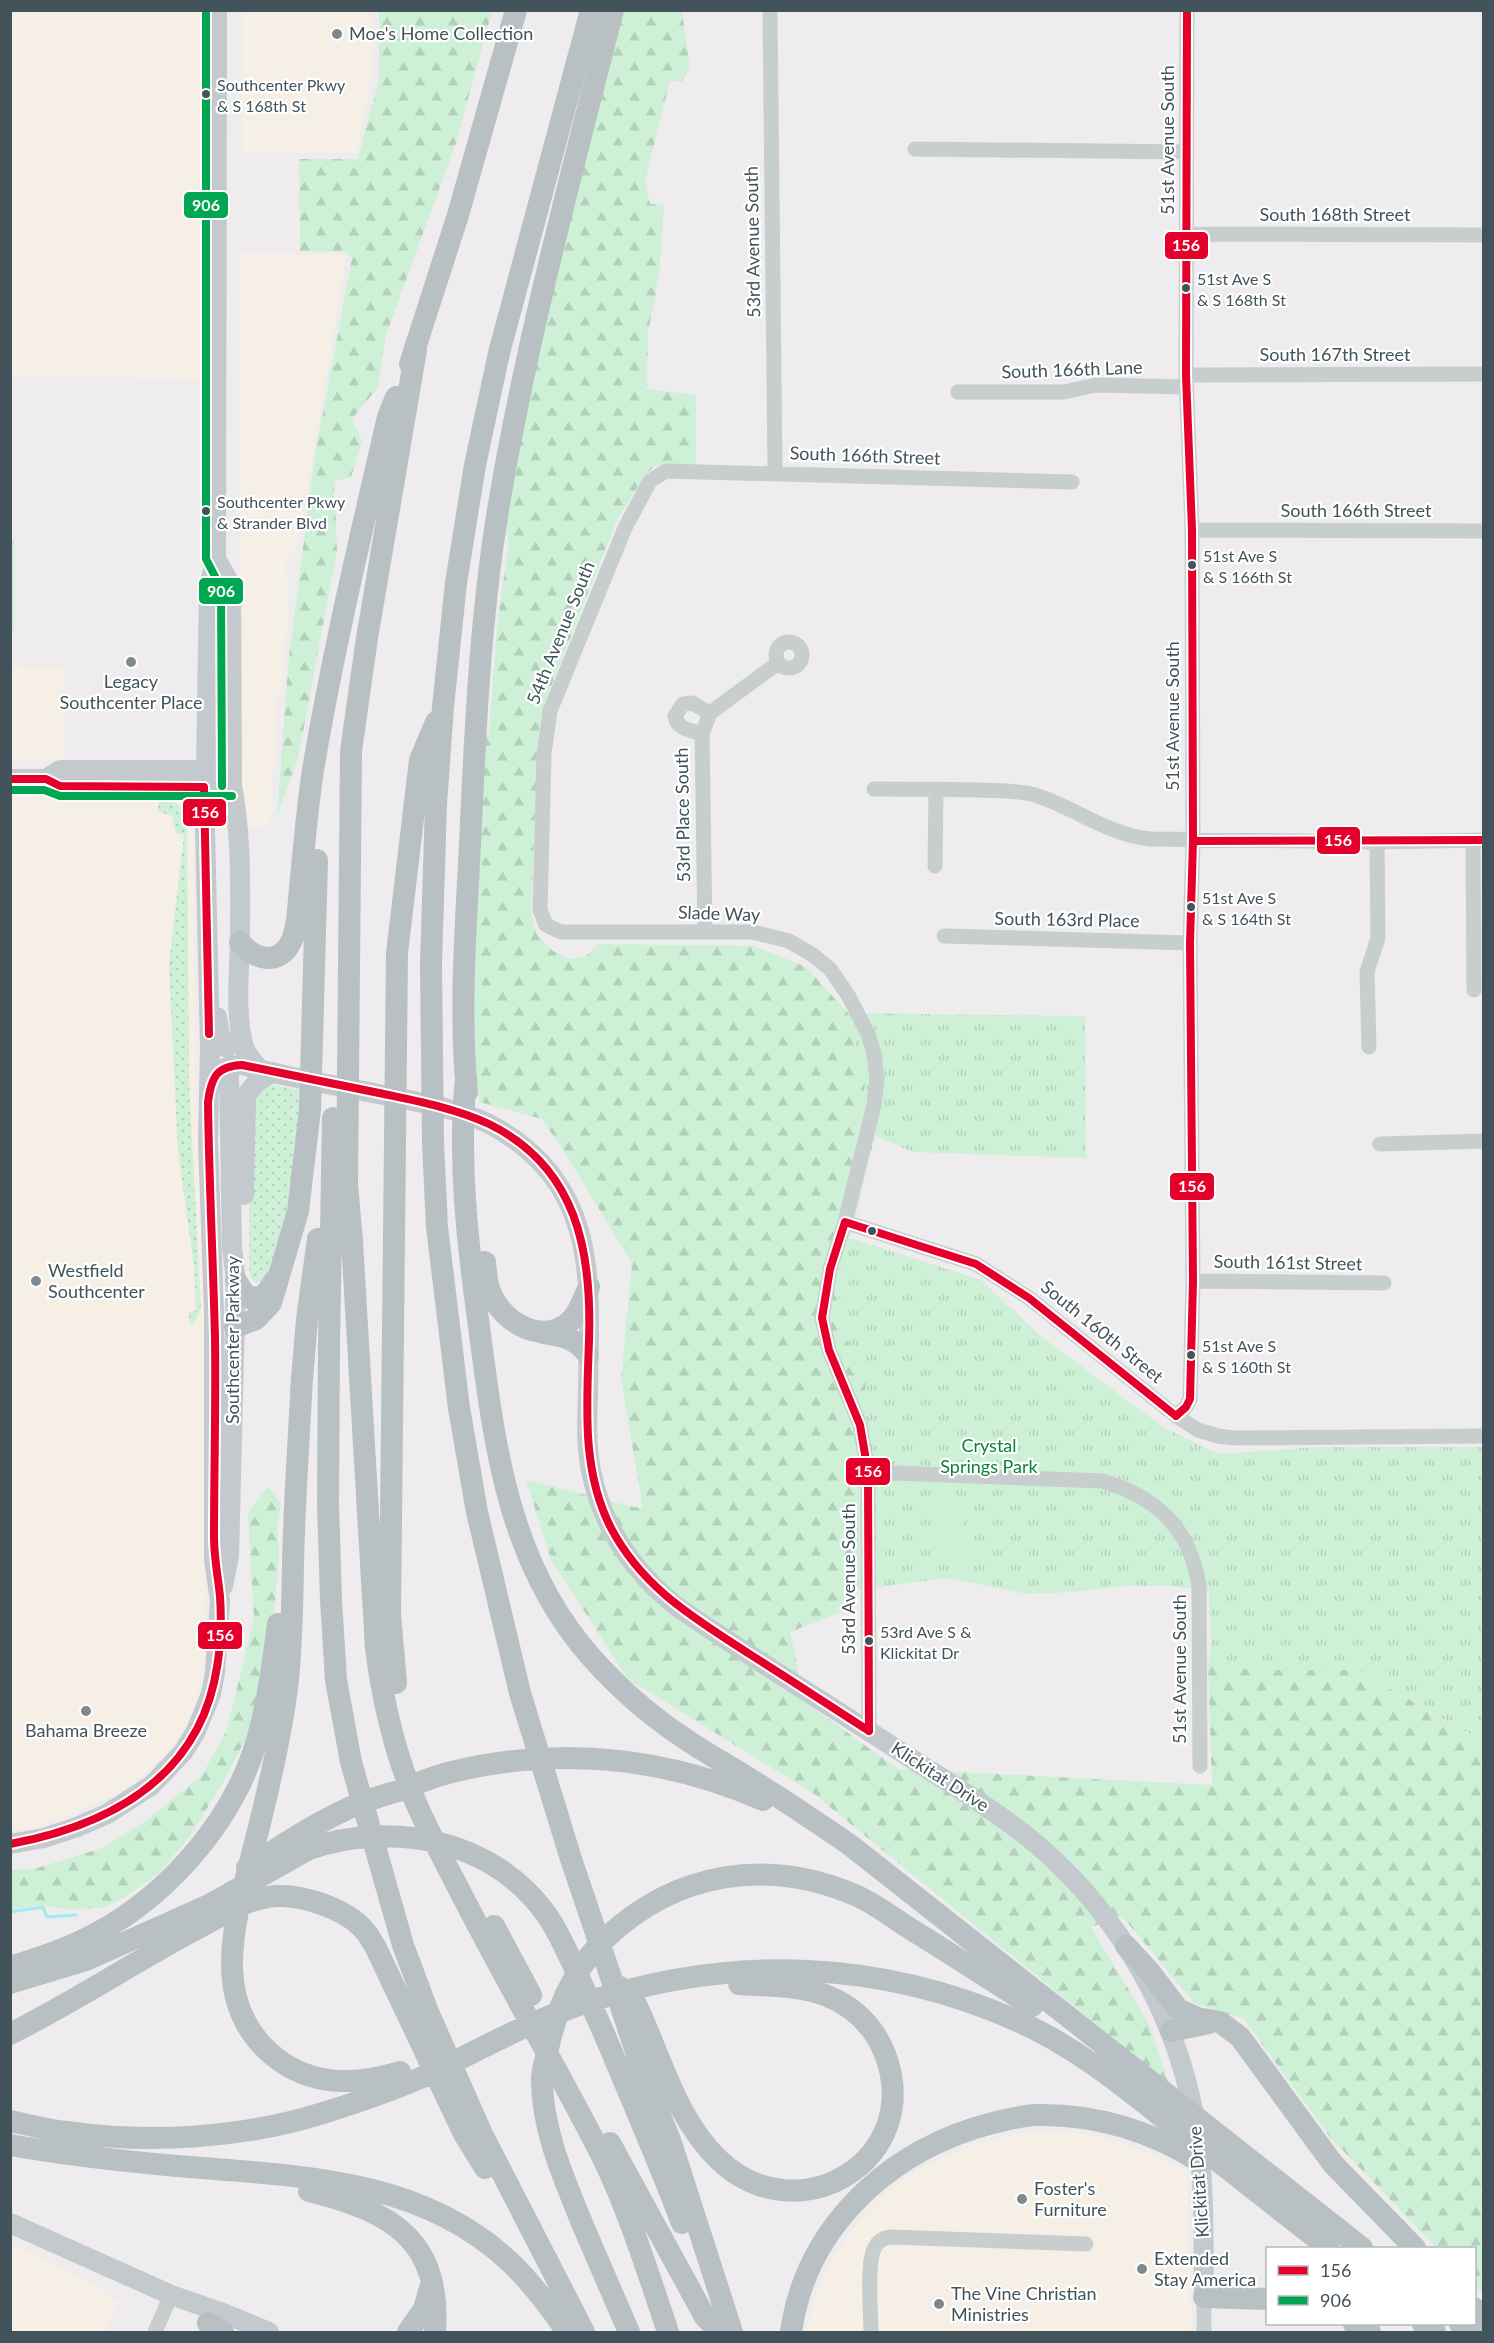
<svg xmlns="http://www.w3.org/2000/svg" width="1494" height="2343" viewBox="0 0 1494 2343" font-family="Lato,sans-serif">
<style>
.commercial{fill:#f6efe6}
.grass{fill:url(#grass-dots)}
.forest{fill:url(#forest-firs)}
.park{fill:url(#park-tufts)}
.garden{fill:#cef0d6}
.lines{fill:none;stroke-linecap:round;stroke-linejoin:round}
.stream{stroke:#9eedf2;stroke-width:3}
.minor{stroke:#c8cdce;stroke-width:15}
.major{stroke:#c4c9cd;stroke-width:20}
.highway{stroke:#b8c0c4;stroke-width:22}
.bus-1-casing{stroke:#fff;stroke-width:12}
.bus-2-casing{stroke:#fff;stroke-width:12}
.bus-1{stroke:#e4002b;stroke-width:8}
.bus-2{stroke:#00a651;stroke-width:8}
.poi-dot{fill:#7e898e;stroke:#fff;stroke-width:2}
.bus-dot{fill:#42535b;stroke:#fff;stroke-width:2}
.labels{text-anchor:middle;stroke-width:4.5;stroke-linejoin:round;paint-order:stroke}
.bus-label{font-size:16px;fill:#42535b;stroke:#fff;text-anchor:start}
.poi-label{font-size:18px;fill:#42535b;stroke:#fff;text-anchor:start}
.street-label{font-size:18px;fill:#42535b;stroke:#fff}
.park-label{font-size:18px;fill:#0d8336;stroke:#fff}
.line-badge{stroke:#fff;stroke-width:2}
.badge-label{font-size:16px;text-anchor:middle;font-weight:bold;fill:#fff}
</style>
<defs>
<pattern id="grass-dots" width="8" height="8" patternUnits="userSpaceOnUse" patternTransform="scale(1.5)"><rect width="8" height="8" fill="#cef0d6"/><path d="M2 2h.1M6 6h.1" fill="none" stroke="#b2d0ba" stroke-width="1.8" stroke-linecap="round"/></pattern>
<pattern id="forest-firs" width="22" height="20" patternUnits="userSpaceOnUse" patternTransform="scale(1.5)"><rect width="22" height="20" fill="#cef0d6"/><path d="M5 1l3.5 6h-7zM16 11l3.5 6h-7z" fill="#b2d0ba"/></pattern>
<pattern id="park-tufts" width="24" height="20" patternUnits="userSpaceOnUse" patternTransform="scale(1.5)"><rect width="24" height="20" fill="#cef0d6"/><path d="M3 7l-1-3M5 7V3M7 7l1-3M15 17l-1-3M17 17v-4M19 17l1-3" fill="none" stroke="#b2d0ba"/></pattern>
</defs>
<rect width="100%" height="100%" fill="#eeeced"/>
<path class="commercial" d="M11,10l191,1 -2,368 -189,-3z
M242,11h129l1,58 -15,84h-115z
M239,254h107l-48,290 -12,17 1,71 -3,12 -1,48h-5l-3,75 -3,3 -2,56 -29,1z
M11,666l53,1v94l-53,-1z
M10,795l164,2 10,3 7,6 2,8 2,268 14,223 -4,359 -7,33 -14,33 -18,25 -46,38 -54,24 -45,13h-10z
M1026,2132h52l42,10 67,28 4,162h-385l7,-29 20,-45 32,-45 28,-27 40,-24 43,-18z
M10,2243l41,19 69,39 -15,31h-94z"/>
<path class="grass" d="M10,540h4v90h-4z
M158,801l16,1 12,9 1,5 2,266 12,227 -7,14 -5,1v-12l7,-1 -2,-45 -16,-114 -9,-188 15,-129 -8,-2 -4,-17 -14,-5z
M276,1085l26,6 -8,88 -10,43 -17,54 -10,7 -5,-3 -3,-9 1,-163 12,-20z"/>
<path class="forest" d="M379,11h113l-37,135 -69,189 -8,52 -26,32 10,22 -11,36 -17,4 3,69 -39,209 -21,57 12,-160 26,-201 37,-197 -6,-6 -46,-1 -1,-92h59l21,-80z
M621,11h61l8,57 -9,14 -11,-1 -25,100 5,23 14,1 -5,72 -11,55 -1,57 49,6v69h-29l-12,2 -9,8 -28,44 -64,161 -13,37 -3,22 -7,174 6,23 16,16 16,8 16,-2 14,-13 155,2 52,21 42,46 17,72 -20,137 -2,111 23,45 -5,92 -2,87 -5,50 -64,25 15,70 93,67 314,16 -4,-121 45,6h105l118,68 7,-4v560l-8,-8 -1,-38h-37l-108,-112 -86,-118 -48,-14 -73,-88 -31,11 57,95 21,62 -355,-290 -186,-115 -77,-119 -25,-80 117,29 -22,-130 11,-116 -69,-113 -21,-31 -63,-17c-13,-120 0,-244 6,-364l4,-5 8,-107 12,-86 -5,-7 28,-159z
M268,1487l13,16 -4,25 2,29 -8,89 -18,78 -28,55 -35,57 -31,37 -33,23 -22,12 -38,1 -28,-4 -27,5 -1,-40 24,-1 68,-21 44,-27 56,-46 25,-45 27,-112 -6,-106z"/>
<path class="park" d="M848,1013l237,3 1,142 -173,-6 -38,-16 -25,102 131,42 61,57 124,92 53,25 99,-7h165v287l-6,4 -119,-68h-105l-45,-6 3,-20 -2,-53 -36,-5h-48l-54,6 -44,2 -78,-16 -94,12 4,-33 2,-87 5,-91 -23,-46 -5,-51 27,-196z"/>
<path class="garden" d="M961,1502l9,58 -29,3 -8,-58z"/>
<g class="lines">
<path class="stream" d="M10,1912l33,-5 4,10 29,-2"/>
<path class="minor" d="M770,10l5,463
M915,149l272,3
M1187,234l297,1
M1186,375l298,-1
M958,392h106l32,-7 91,2
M1192,530l292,1
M776 655a13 13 0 1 1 26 0a13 13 0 1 1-26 0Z
M702,734c-12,-4 -25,-5 -27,-18l8,-12 9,-1 18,10
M874,789c35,0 71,0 106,1 18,1 38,0 55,5 39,12 75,41 116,44l226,3 107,-2
M1473,840l1,150
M935,866l1,-77
M705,932l-3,-198 8,-21 68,-50
M944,936l246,7
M1369,1047l-2,-75 11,-34 -1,-96
M1380,1144l104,-3
M845,1222l131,42 53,34 147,118 22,14 20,6 17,2 249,-2
M1193,1281l191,2
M1176,1416l10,-9 4,-8 3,-118 -3,-338 3,-102 -1,-311 -6,-155 1,-365
M868,1472l234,9c55,16 88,47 97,105l1,180
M869,1731l-1,-259 -8,-47 -31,-75 -7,-32 8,-49 15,-47 29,-117 3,-26 -3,-26 -6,-19 -20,-39 -18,-26 -17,-14 -24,-14 -36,-9h-192l-15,-7 -6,-15 4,-156 6,-43 75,-183 25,-47 16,-10 406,11
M1204,2297v35
M155,2332l16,-37
M871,2332c0,-19 -5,-70 4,-85 3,-6 9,-9 15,-10l196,7"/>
<path class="major" d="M216,559l15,26 1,201 -3,12
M10,779h36l14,7h157
M46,779l14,-9h144
M232,786c10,50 8,105 8,156 -1,32 -5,75 4,105 3,9 10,15 16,23
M217,1017l3,18 7,13
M209,1085c8,-14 17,-21 33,-20 48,13 98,21 146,31 35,7 73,13 105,30 110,61 96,162 95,268 -1,26 -2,52 3,77 11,56 42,100 85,135 74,51 150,97 225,146 43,28 88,54 128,86 80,65 138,158 161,258 16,66 13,133 14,201
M244,1195l2,-100 11,-13 16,-10
M223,1586l6,-30 7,-275 -4,-33 -3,-171
M10,1844l34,-6 33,-11 30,-13 45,-29 32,-34 12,-20 15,-37 4,-21 5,-72 -6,-42v-246l-6,-171 2,-94 -5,-221 4,-241 7,-27 1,-549
M10,2223l161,72 52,18 46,19"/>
<path class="highway" d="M591,10l-92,343 -24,112 -19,118 -13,124 -7,97 -5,160 2,178 4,85 22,181 18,104 43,181 51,166 75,222 24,59 62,192
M416,350l-49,288 -16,113 -4,433 5,57 24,407c7,56 21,114 45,166 13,28 28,56 43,85 44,86 93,169 137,255 28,57 47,119 67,178
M410,364l48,-149 58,-205
M240,942c13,17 39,25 51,0 8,-16 7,-38 9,-54 4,-39 7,-79 13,-118 20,-119 48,-236 75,-353l8,-20
M466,1078c-8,80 1,161 12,241 16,121 28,242 113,338 25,28 56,56 87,77 24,17 50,31 75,47 33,20 65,42 97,64l512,403
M467,1092c-8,-82 -1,-166 3,-248 5,-111 10,-224 28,-334 28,-169 73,-334 115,-500
M333,1118l-4,226 -1,159 3,97 5,80 15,82 52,183 25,67 54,122 102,198
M485,1262c1,13 2,25 8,36 14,26 49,46 75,25 11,-8 15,-24 21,-36
M236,1281l7,11 9,7 13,-4 10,-15
M235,1327l21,-8 15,-16 27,-92 12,-101 7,-250
M543,1333c19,3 34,5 45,22
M302,1377c-3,63 -8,126 -9,189 -1,41 -1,82 -6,122 -6,49 -18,99 -30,147 -19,77 -56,172 26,228 37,24 77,21 117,9
M301,1391l6,-72 11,-80
M396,1683l-6,-69 7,-661 23,-193 16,-38
M247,1868c32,-21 64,-42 98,-58 18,-9 37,-14 56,-20 15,-6 31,-13 47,-17 106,-27 215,-17 315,27
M494,1926l37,69
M1126,1946l23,25 29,38 19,9 23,4 20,15 93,127 82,84
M10,1967c23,-7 47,-15 69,-25 81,-37 153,-116 178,-202 11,-38 16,-77 21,-116
M10,1983l76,-23 123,-55 100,-56c84,-29 184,-9 237,65 13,18 21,38 30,57 12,26 24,53 35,79 24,57 49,115 71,173
M620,1987l12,9c28,55 41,120 87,164 80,76 206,-1 166,-106 -11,-28 -32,-48 -60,-59 -26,-10 -58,-9 -86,-11
M1171,2031l38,-8
M10,2034c66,-33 127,-74 192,-108 21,-11 43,-26 66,-29 29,-5 78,11 97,34 4,4 6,10 10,15l89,188 21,34
M10,2121c19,4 38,9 57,11 82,12 177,6 256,-19 32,-10 65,-21 95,-34 56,-26 111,-58 170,-77 146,-48 295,-42 434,21 55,25 102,64 149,101 52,41 105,83 158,124
M610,2143l95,174 15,15
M10,2145c56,10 111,16 167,21 116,10 242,10 333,96 22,21 40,45 57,70
M309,2191c81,20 133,48 126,141
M1204,2297l64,2
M1474,2308l10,9
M208,2323l15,9
M1354,2324l16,8
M1423,2324l12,8
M1460,2324l12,8
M408,2332l16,-23 6,-21
M629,2332c-15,-34 -30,-69 -45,-104 -19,-47 -42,-97 -42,-148 0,-9 3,-19 5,-27 9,-44 26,-84 59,-115 70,-66 161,-81 249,-43 19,8 37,22 54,33 42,26 82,52 123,78
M791,2332c14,-100 90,-174 184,-204 20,-6 41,-12 62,-13 58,-1 115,16 163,47"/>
<defs>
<path id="bus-1" d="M10,779h36l14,7 144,1 5,247
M1193,841l291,-1
M845,1222l-15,47 -8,49 7,32 31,75 8,47 1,259
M845,1222l131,42 53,34 147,118
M1176,1416l10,-9 4,-8 3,-118 -3,-338 3,-102 -1,-311 -6,-155 1,-365
M10,1844c75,-14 150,-45 187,-115 21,-39 26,-89 23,-133 -2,-19 -6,-39 -6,-58 0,-67 2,-133 1,-200 -2,-79 -6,-157 -7,-236 3,-24 8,-36 34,-37 46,9 91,19 137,28 37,8 76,15 110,31 88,43 103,127 100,216 -2,64 -8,130 22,188 32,61 85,91 140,127 40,25 79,51 118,76"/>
<path id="bus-2" d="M206,10v549l15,29 1,198
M10,790h34l16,6h172"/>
</defs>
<use href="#bus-1" class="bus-1-casing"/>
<use href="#bus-2" class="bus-2-casing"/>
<use href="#bus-1" class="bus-1"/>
<use href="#bus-2" class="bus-2"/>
</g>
<g class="poi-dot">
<circle cx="337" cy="34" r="6"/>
<circle cx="131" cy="662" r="6"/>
<circle cx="36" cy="1281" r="6"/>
<circle cx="86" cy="1711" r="6"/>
<circle cx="1022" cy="2199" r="6"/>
<circle cx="1142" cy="2269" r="6"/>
<circle cx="939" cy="2304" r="6"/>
</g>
<g class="bus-dot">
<circle cx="206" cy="94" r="5"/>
<circle cx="1186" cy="288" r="5"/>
<circle cx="206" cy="511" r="5"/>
<circle cx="1192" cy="565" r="5"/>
<circle cx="1191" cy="907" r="5"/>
<circle cx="872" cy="1231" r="5"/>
<circle cx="1191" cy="1355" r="5"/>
<circle cx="869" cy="1641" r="5"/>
</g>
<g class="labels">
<g class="bus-label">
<text x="217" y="91">Southcenter Pkwy<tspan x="217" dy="21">&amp; S 168th St</tspan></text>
<text x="1197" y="285">51st Ave S<tspan x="1197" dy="21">&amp; S 168th St</tspan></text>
<text x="217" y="508">Southcenter Pkwy<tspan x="217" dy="21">&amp; Strander Blvd</tspan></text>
<text x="1203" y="562">51st Ave S<tspan x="1203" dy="21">&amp; S 166th St</tspan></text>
<text x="1202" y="904">51st Ave S<tspan x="1202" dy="21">&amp; S 164th St</tspan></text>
<text x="1202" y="1352">51st Ave S<tspan x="1202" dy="21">&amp; S 160th St</tspan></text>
<text x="880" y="1638">53rd Ave S &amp;<tspan x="880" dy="21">Klickitat Dr</tspan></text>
</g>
<g class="poi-label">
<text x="349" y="40">Moe's Home Collection</text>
<text x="131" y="688" text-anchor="middle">Legacy<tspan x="131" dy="21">Southcenter Place</tspan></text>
<text x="48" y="1277">Westfield<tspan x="48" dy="21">Southcenter</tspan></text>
<text x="86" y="1737" text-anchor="middle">Bahama Breeze</text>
<text x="1034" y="2195">Foster's<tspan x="1034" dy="21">Furniture</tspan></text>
<text x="1154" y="2265">Extended<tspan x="1154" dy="21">Stay America</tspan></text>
<text x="951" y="2300">The Vine Christian<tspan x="951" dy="21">Ministries</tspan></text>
</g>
<g class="street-label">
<text transform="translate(1168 140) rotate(-90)" y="6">51st Avenue South</text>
<text x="1335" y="221">South 168th Street</text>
<text transform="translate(753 242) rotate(-91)" y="6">53rd Avenue South</text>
<text x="1335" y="361">South 167th Street</text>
<text transform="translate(1072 370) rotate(-2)" y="6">South 166th Lane</text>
<text transform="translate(865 456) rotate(2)" y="6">South 166th Street</text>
<text x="1356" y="517">South 166th Street</text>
<text transform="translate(561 633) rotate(-68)" y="6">54th Avenue South</text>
<text transform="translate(1173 716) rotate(-90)" y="6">51st Avenue South</text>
<text transform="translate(683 815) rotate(-91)" y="6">53rd Place South</text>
<text transform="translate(719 914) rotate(2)" y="6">Slade Way</text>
<text transform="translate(1067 920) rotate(1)" y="6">South 163rd Place</text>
<text transform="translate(1288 1263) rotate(1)" y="6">South 161st Street</text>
<text transform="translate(1102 1332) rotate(39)" y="6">South 160th Street</text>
<text transform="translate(233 1340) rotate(-90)" y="6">Southcenter Parkway</text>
<text transform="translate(849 1579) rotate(-90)" y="6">53rd Avenue South</text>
<text transform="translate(1180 1669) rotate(-90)" y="6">51st Avenue South</text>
<text transform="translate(940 1777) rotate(33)" y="6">Klickitat Drive</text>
<text transform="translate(1199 2182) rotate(-94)" y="6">Klickitat Drive</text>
</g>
<g class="park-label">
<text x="989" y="1452">Crystal<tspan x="989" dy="21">Springs Park</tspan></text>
</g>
</g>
<g class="line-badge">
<rect x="183" y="191" width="46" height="28" rx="6" fill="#00a651"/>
<rect x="1164" y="231" width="45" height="29" rx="6" fill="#e4002b"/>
<rect x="198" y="577" width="46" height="28" rx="6" fill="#00a651"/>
<rect x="182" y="798" width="45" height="29" rx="6" fill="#e4002b"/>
<rect x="1316" y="826" width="45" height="29" rx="6" fill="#e4002b"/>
<rect x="1169" y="1172" width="46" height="29" rx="6" fill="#e4002b"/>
<rect x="845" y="1457" width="46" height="29" rx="6" fill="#e4002b"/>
<rect x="197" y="1621" width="46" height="29" rx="6" fill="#e4002b"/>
</g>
<g class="badge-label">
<text x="206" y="211">906</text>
<text x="1186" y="251">156</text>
<text x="221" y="597">906</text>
<text x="205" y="818">156</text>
<text x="1338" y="846">156</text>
<text x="1192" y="1192">156</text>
<text x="868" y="1477">156</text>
<text x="220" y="1641">156</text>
</g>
<rect width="1494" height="2343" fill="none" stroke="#42535b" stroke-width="24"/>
<rect x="1266" y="2247" width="210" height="78" fill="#ffffff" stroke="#b3babd" stroke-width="1.5"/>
<rect x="1278" y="2266" width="30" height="9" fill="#e4002b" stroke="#b3babd" stroke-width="1.5"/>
<text x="1320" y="2277" font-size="18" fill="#42535b">156</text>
<rect x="1278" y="2296" width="30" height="9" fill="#00a651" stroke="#b3babd" stroke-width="1.5"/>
<text x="1320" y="2307" font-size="18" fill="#42535b">906</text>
</svg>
